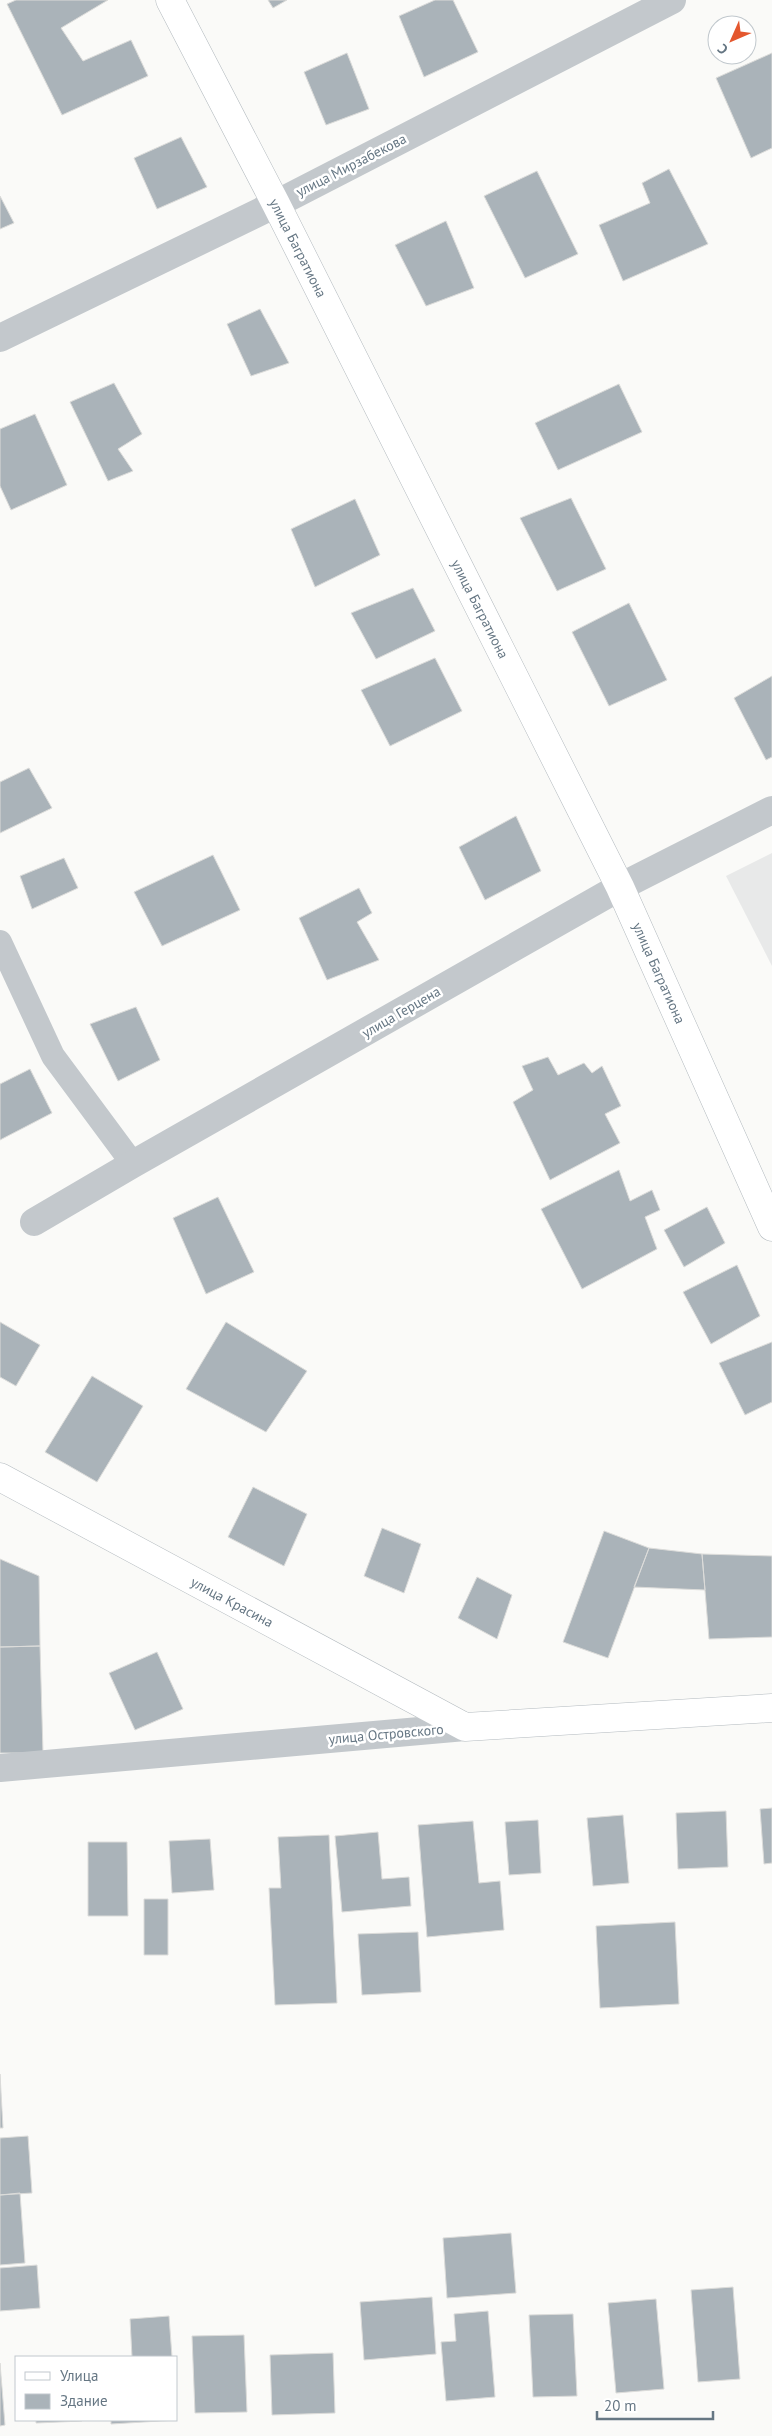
<svg xmlns="http://www.w3.org/2000/svg" width="772" height="2436" viewBox="0 0 772 2436" font-family="'PT Sans',sans-serif">
<style>
.built{fill:#e8e9e9}
.building{fill:#aab3b9;stroke:#dcdcda}
.lines{fill:none;stroke-linecap:round;stroke-linejoin:round}
.secondary-casing{stroke:#b3babf;stroke-width:29}
.lane{stroke:#c3c8cc;stroke-width:24}
.street{stroke:#c3c8cc;stroke-width:28}
.secondary{stroke:#fff;stroke-width:28}
.labels{text-anchor:middle;stroke-width:5;stroke-linejoin:round;paint-order:stroke}
.street-label{font-size:14px;fill:#657683;stroke:#fff}
</style>
<rect width="100%" height="100%" fill="#fafaf8"/>
<path class="built" d="M772,853v113l-46,-90z"/>
<path class="building" d="M16,0h92l-47,28 22,33 48,-21 17,36 -86,39 -55,-111z
M268,0h19l-14,8z
M435,0h18l25,52 -54,25 -25,-61z
M347,53l22,56 -43,16 -22,-53z
M772,53v95l-21,10 -35,-80z
M181,137l26,50 -50,22 -23,-51z
M669,169l39,75 -85,37 -24,-56 51,-22 -8,-20z
M537,171l41,83 -53,24 -41,-82z
M0,196l14,27 -14,6z
M446,221l28,67 -48,18 -31,-61z
M260,309l29,54 -38,13 -24,-52z
M114,383l28,51 -24,15 15,22 -25,10 -38,-79z
M619,384l23,48 -84,38 -23,-47z
M35,414l32,71 -56,25 -11,-24v-57z
M571,498l35,71 -49,22 -37,-73z
M355,499l25,56 -65,32 -24,-58z
M413,588l22,43 -59,28 -25,-46z
M629,603l38,77 -58,26 -37,-74z
M435,658l27,53 -72,35 -29,-56z
M772,676v81l-6,3 -32,-62z
M29,768l23,40 -52,25v-51z
M516,816l25,55 -56,29 -26,-53z
M213,855l27,55 -78,36 -28,-54z
M64,858l14,30 -46,21 -12,-33z
M359,888l13,25 -15,9 22,38 -52,20 -28,-62z
M136,1007l24,53 -42,21 -28,-57z
M548,1057l10,18 26,-12 8,10 10,-7 19,40 -16,8 15,29 -70,37 -37,-78 20,-12 -11,-24z
M30,1069l22,44 -52,27v-56z
M619,1170l11,31 22,-11 8,20 -15,7 12,32 -75,40 -41,-80z
M218,1197l36,75 -48,22 -33,-76z
M707,1207l18,36 -41,24 -20,-37z
M737,1265l23,51 -49,28 -28,-52z
M0,1322l40,23 -24,41 -16,-9z
M226,1322l81,49 -41,61 -80,-43z
M772,1342v60l-27,13 -26,-52z
M92,1376l51,30 -46,76 -52,-30z
M253,1487l54,27 -23,52 -56,-29z
M382,1528l39,16 -17,49 -40,-17z
M604,1531l45,17 -41,110 -45,-16z
M649,1548l53,6 3,36 -71,-3z
M702,1554l70,2v81l-63,2z
M0,1559l39,17 1,70 -40,1z
M477,1577l35,18 -15,44 -39,-21z
M40,1646l3,107h-43v-106z
M157,1652l26,57 -48,21 -26,-57z
M772,1808v55l-8,1 -4,-55z
M726,1811l2,56 -50,2 -2,-56z
M623,1815l6,68 -36,3 -6,-68z
M538,1820l3,53 -32,2 -4,-53z
M473,1821l6,62 21,-2 4,49 -77,7 -9,-112z
M378,1832l4,47 27,-2 2,29 -69,6 -7,-76z
M329,1835l8,168 -62,2 -6,-117h12l-3,-51z
M210,1839l4,51 -42,3 -3,-52z
M88,1842h39l1,74h-40z
M144,1899h24v56h-24z
M675,1922l4,82 -79,4 -4,-82z
M418,1932l3,60 -59,3 -4,-61z
M0,2074l3,54h-3z
M28,2136l4,57 -32,2v-57z
M20,2193l5,70 -25,2v-70z
M511,2233l5,60 -69,5 -4,-60z
M37,2265l3,43 -40,3v-43z
M733,2287l7,92 -42,3 -7,-92z
M432,2297l4,57 -72,6 -4,-58z
M656,2299l8,90 -48,4 -8,-90z
M488,2311l7,86 -49,4 -5,-59 15,-1 -2,-27z
M573,2314l4,82 -44,1 -4,-82z
M169,2316l3,41h-40l-2,-38z
M244,2335l3,77 -52,1 -3,-77z
M333,2353l2,60 -63,2 -2,-60z
M0,2363l5,62 -5,1z
M36,2420h46v1l-46,2z
M111,2420h65l-65,4z"/>
<g class="lines">
<defs>
<path id="secondary" d="M170,0l106,204 344,683 152,340
M0,1477l465,250 307,-19"/>
</defs>
<use href="#secondary" class="secondary-casing"/>
<path class="lane" d="M0,942l53,114 80,108"/>
<path class="street" d="M0,338l276,-134 396,-204
M34,1222l99,-58 487,-277 152,-77
M0,1768l465,-41"/>
<use href="#secondary" class="secondary"/>
</g>
<g class="labels">
<g class="street-label">
<text transform="translate(351 165) rotate(-27)" y="5">улица Мирзабекова</text>
<text transform="translate(298 248) rotate(63)" y="5">улица Багратиона</text>
<text transform="translate(480 609) rotate(63)" y="5">улица Багратиона</text>
<text transform="translate(659 973) rotate(66)" y="5">улица Багратиона</text>
<text transform="translate(401 1012) rotate(-30)" y="5">улица Герцена</text>
<text transform="translate(232 1602) rotate(28)" y="5">улица Красина</text>
<text transform="translate(386 1734) rotate(-5)" y="5">улица Островского</text>
</g>
</g>
<rect x="15" y="2356" width="162" height="65" fill="#ffffff" stroke="#c1c8cd"/>
<rect x="25" y="2372" width="25" height="8" fill="#ffffff" stroke="#c1c8cd"/>
<text x="60" y="2381" font-size="15" fill="#657683">Улица</text>
<rect x="25" y="2394" width="25" height="15" fill="#aab3b9" stroke="#c1c8cd"/>
<text x="60" y="2406" font-size="15" fill="#657683">Здание</text>
<g transform="translate(732 40) rotate(225)"><circle r="24" fill="#ffffff" stroke="#c1c8cd"/>
<path d="M0-4L9 19L0 12L-9 19Z" fill="#e4572e"/>
<text y="-8" font-size="14" font-weight="bold" text-anchor="middle" fill="#657683">С</text>
</g>
<path d="M597 2411v8h116v-8" fill="none" stroke="#657683" stroke-width="2.5"/>
<text x="604" y="2411" font-size="15" fill="#657683" stroke="#ffffff" stroke-width="4" paint-order="stroke">20 m</text>
</svg>
